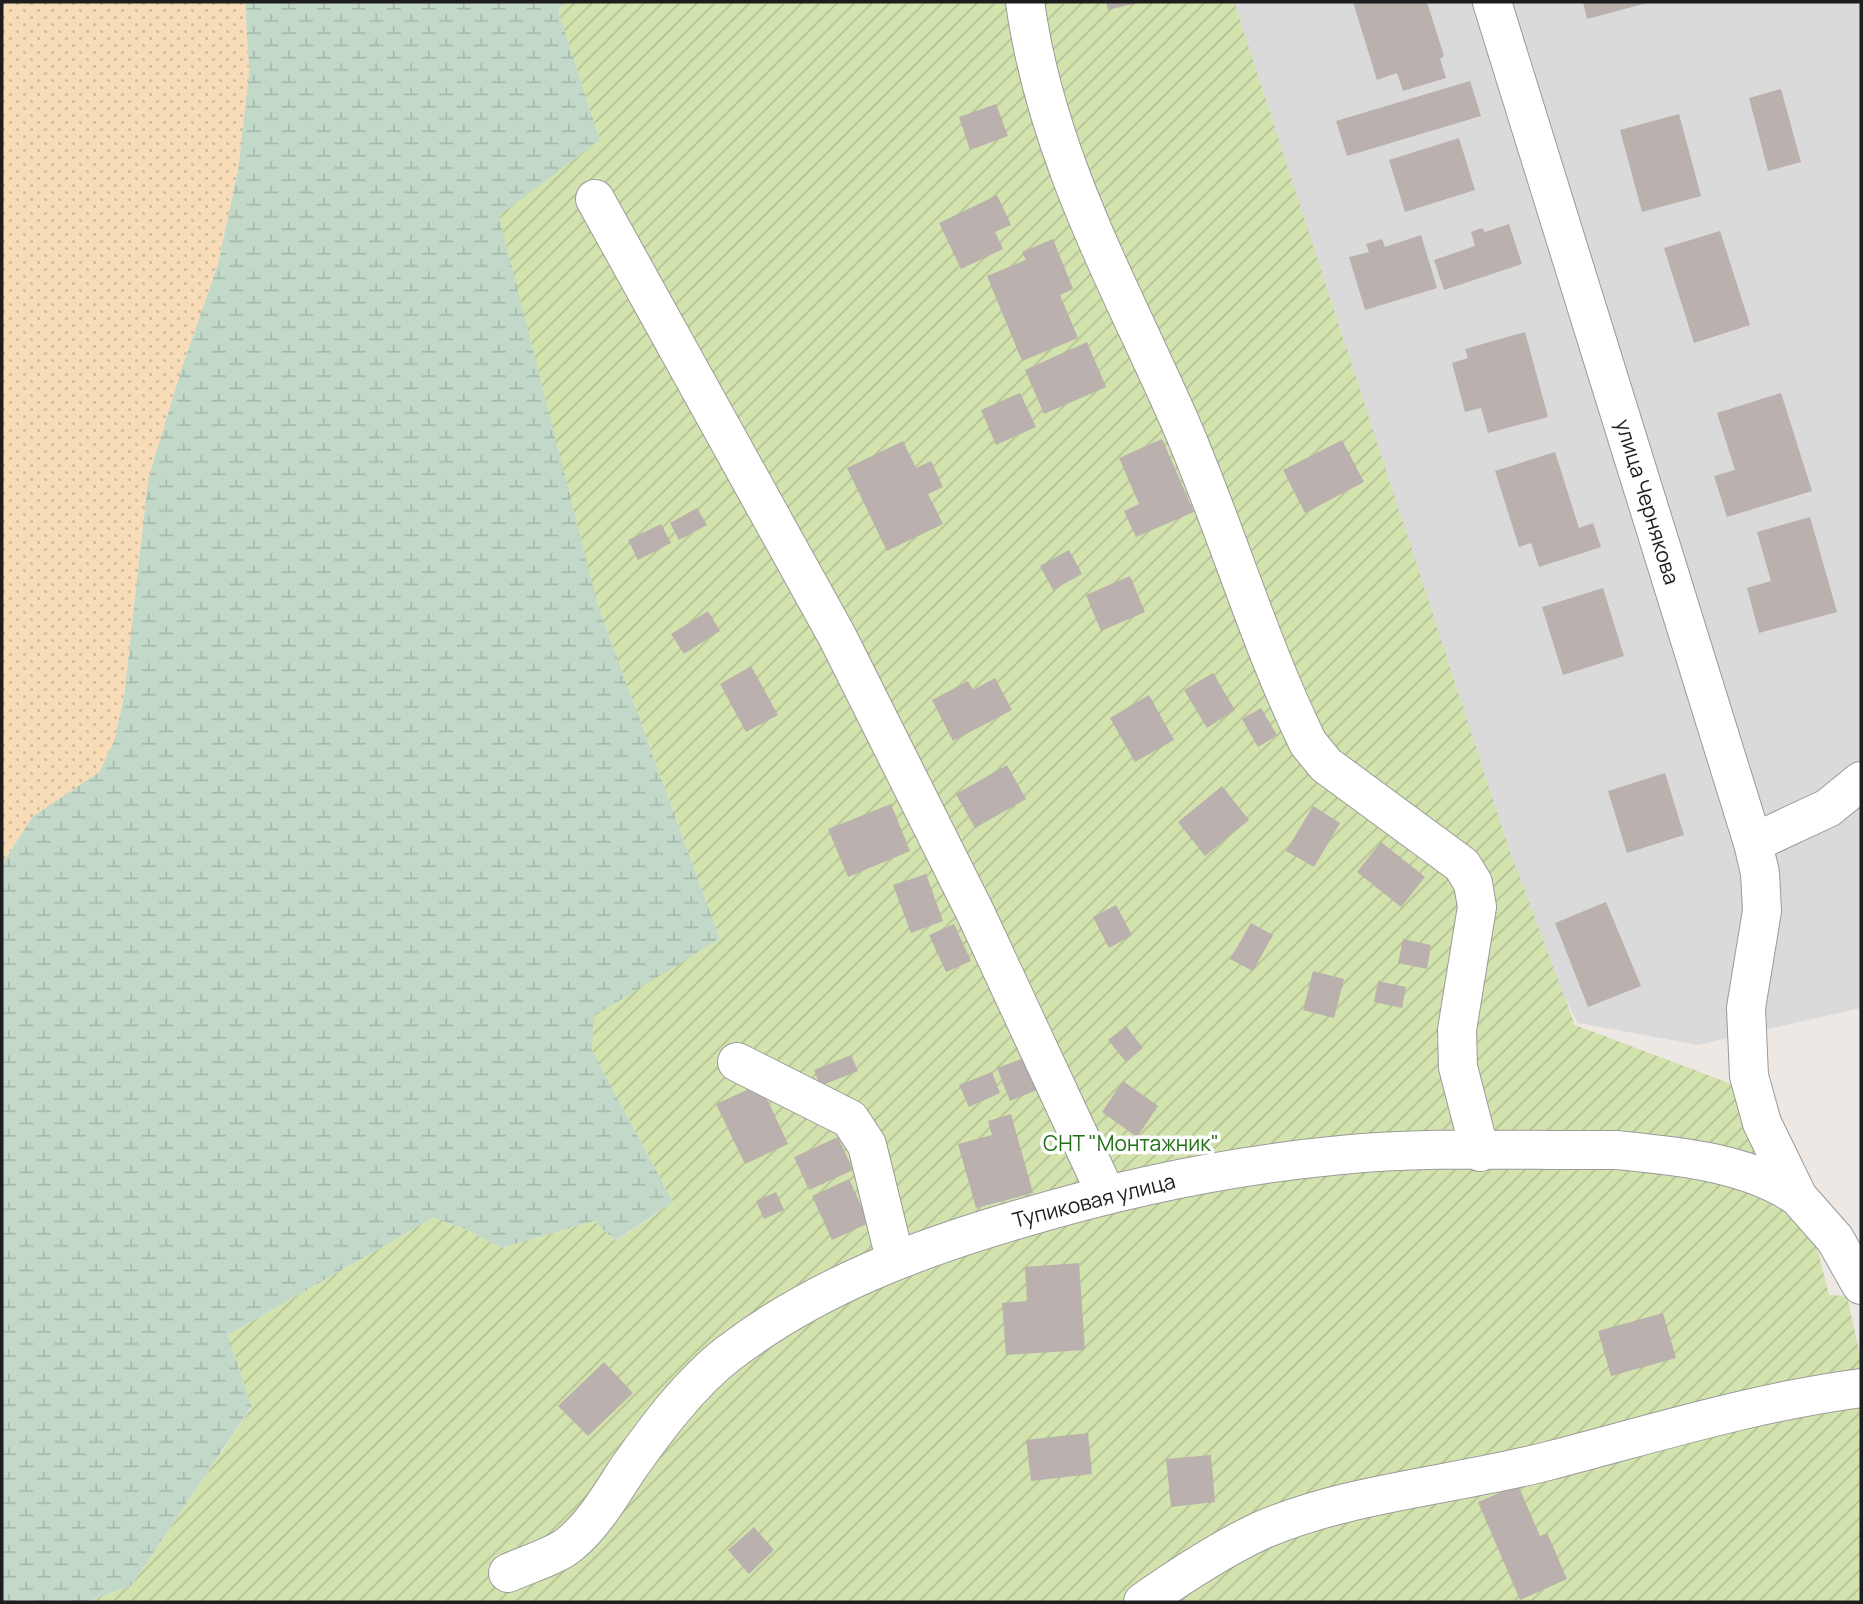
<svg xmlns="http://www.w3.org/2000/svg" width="1863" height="1604" viewBox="0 0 1863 1604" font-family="Manrope,sans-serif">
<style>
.residential{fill:#dbdada}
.wetland{fill:url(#wetland-marsh)}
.sand{fill:url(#sand-dots)}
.garden{fill:url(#garden-furrows)}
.building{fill:#bab0ad}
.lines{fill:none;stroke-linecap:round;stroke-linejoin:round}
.minor-casing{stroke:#9a9a9a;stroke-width:40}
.minor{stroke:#fff;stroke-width:38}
.labels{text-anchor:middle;stroke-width:7;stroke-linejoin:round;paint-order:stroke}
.street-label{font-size:21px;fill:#1d1d1d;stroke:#fff}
.park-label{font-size:21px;fill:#227016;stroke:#fff}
</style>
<defs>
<pattern id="wetland-marsh" width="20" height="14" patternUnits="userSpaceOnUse" patternTransform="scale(1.75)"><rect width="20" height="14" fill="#c2d9c9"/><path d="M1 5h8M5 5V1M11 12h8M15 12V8" fill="none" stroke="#a6baac"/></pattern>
<pattern id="sand-dots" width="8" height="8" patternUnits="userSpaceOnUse" patternTransform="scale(1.75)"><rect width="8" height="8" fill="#f7dcb7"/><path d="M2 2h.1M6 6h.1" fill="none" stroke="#d3bc9d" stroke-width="1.8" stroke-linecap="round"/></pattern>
<pattern id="garden-furrows" width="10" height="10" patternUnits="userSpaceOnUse" patternTransform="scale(1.75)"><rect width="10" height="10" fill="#d3e3ae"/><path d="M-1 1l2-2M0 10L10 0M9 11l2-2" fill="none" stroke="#b5c295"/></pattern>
</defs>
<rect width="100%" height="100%" fill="#ede8e3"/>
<path class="residential" d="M1051,2h810v1006l-163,37 -120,-22 -80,-149z"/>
<path class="wetland" d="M245,2h323l-10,8 42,130 -3,462 123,337 -28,17 -100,94 81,152 -58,39 -21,-20 -93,27 -36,-19 -32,-11 -205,117 24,71 -121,180 -45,16h-84v-738l31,-48 66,-44 15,-31 10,-45 24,-217 34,-112 36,-103 20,-95 11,-98z"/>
<path class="sand" d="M2,2h243l4,69 -11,98 -20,95 -36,103 -34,112 -24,217 -10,45 -15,31 -66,44 -31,48z"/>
<path class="garden" d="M568,2h666l275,847 66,176 162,61 80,161 12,48 18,1 14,64v242h-1775l45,-16 121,-179 -24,-72 205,-117 32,11 36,19 93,-27 22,20 57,-39 -81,-152 2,-34 126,-77 -123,-337 -98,-386 101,-76 -42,-130z"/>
<path class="building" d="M1106,2h31v1l-29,7z
M1353,2h74l17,54 -4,3 6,19 -43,13 -6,-18 -20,7z
M1583,2h64v1l-60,16z
M1470,81l11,35 -134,40 -11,-35z
M1781,89l20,73 -33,9 -19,-73z
M996,104l12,32 -38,14 -11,-33z
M1679,114l22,82 -59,16 -22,-82z
M1459,138l16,52 -70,22 -16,-52z
M997,195l14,30 -16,7 8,17 -42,20 -22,-46z
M1509,224l13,40 -78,26 -10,-30 41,-14 -4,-14 11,-4 3,4z
M1720,231l30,94 -56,18 -30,-95z
M1421,235l16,53 -72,22 -16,-53 20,-5 -3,-8 16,-5 3,8z
M1053,239l20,50 -13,6 18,43 -56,23 -35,-85 39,-16 -4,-8z
M1525,332l23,85 -60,16 -7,-25 -16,4 -13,-49 16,-5 -3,-9z
M1087,342l19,45 -62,27 -19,-44z
M1020,393l16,34 -40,18 -15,-35z
M1781,393l31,98 -85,26 -13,-41 21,-6 -18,-57z
M1162,439l32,73 -58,25 -12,-26 15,-7 -20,-46z
M1342,440l22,42 -59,31 -22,-43z
M903,441l13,27 15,-7 12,26 -15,7 15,30 -56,27 -40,-83z
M1555,452l24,76 14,-5 8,24 -62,20 -8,-24 -12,4 -24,-76z
M697,508l10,17 -28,15 -9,-17z
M1810,517l27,95 -78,21 -12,-45 24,-7 -14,-49z
M661,524l10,19 -33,17 -10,-20z
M1069,550l13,24 -29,16 -13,-24z
M1130,576l15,36 -44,19 -15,-36z
M1603,588l21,68 -61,19 -21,-68z
M708,611l12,20 -36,23 -13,-20z
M751,666l27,49 -32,17 -26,-48z
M1213,673l22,37 -28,18 -23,-38z
M995,678l17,32 -59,31 -21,-41 36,-19 5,9z
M1149,695l25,45 -39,22 -25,-44z
M1261,708l16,27 -19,12 -16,-28z
M1007,765l19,34 -51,29 -19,-34z
M1665,773l19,62 -57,18 -19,-62z
M1222,786l27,34 -44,36 -27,-34z
M891,804l19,47 -62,26 -20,-48z
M1313,806l27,17 -26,44 -28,-16z
M1381,842l44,35 -24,30 -44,-35z
M926,874l17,47 -32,12 -18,-48z
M1606,902l35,84 -53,21 -33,-84z
M1116,905l16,30 -23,13 -16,-31z
M1251,923l22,12 -20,36 -23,-12z
M954,924l17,37 -25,11 -17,-37z
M1403,939l28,6 -4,24 -29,-6z
M1313,971l31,8 -10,39 -31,-8z
M1378,981l28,6 -4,21 -28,-6z
M1126,1026l17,22 -17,14 -18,-22z
M851,1055l7,16 -38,15 -6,-16z
M1024,1058l13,32 -27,11 -13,-33z
M992,1072l8,21 -31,14 -10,-22z
M1123,1081l35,25 -21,31 -35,-25z
M760,1084l28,60 -43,20 -29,-60z
M1011,1114l22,79 -57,15 -18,-64 34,-9 -4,-14z
M838,1137l15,33 -44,20 -15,-33z
M849,1179l20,44 -37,17 -20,-44z
M776,1192l8,18 -20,9 -8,-18z
M1079,1263l6,87 -79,5 -4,-52 25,-2 -2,-34z
M1663,1313l13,45 -65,18 -13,-45z
M604,1362l29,31 -45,43 -30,-30z
M1088,1433l4,41 -61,7 -5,-41z
M1211,1455l4,47 -44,5 -5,-48z
M1518,1485l22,51 7,-3 20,46 -47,21 -42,-98z
M754,1527l20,23 -25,24 -21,-24z"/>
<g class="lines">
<defs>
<path id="minor" d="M1025,2c21,151 90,274 151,411 48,108 80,223 132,330l18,22 136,100 11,18 4,24 -20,123 1,37 22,85
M1492,2l261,841 7,30 2,38 -16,97 3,68 13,47 36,74 37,42 26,46
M595,199l242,437 139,278 130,280
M1753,843l75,-35 33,-27
M737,1062l113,57 17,26 28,114
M508,1573c19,-9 46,-16 62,-29 24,-20 40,-48 57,-74 28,-40 63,-87 102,-117 88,-67 190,-105 294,-135 104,-31 211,-53 318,-63 91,-9 185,-4 275,-5 60,6 132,12 182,47
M1143,1602c37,-26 76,-52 117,-71 86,-38 196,-46 288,-70 104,-27 206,-59 313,-73"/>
</defs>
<use href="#minor" class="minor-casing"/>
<use href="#minor" class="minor"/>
</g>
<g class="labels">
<g class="street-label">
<text transform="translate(1647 502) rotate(73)" y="7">улица Чернякова</text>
<text transform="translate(1094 1201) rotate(-14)" y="7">Тупиковая улица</text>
</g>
<g class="park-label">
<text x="1131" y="1151">СНТ "Монтажник"</text>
</g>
</g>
<rect width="1863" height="1604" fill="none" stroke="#1d1d1d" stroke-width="7"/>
</svg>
